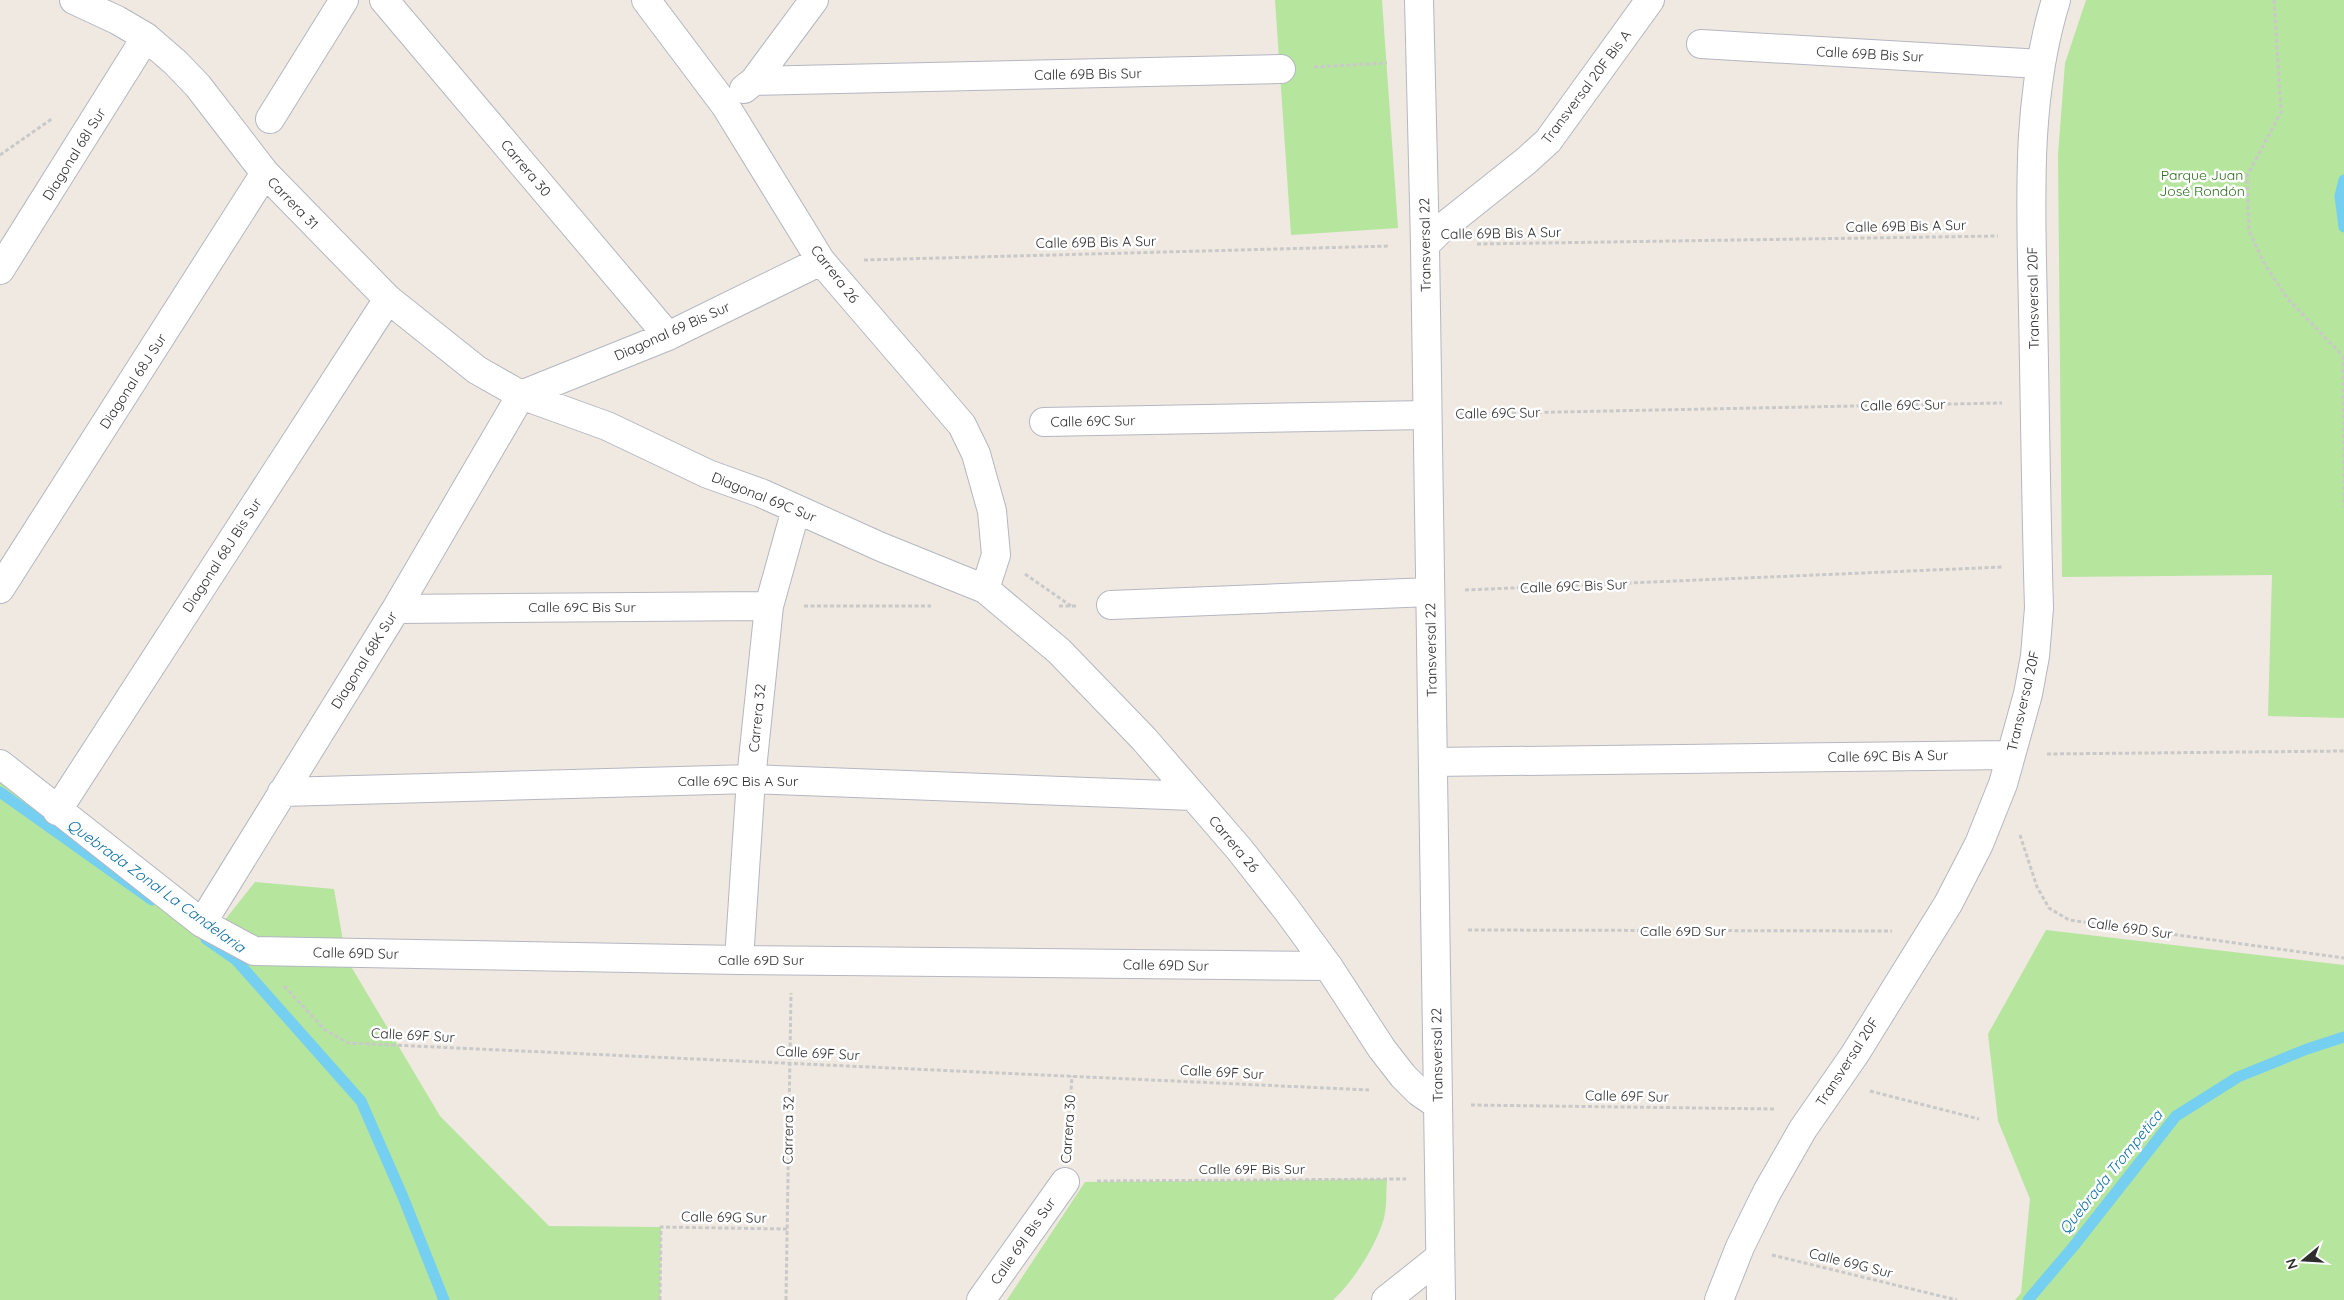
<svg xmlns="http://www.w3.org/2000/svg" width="2344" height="1300" viewBox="0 0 2344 1300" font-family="Quicksand,sans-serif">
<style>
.green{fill:#b6e59e}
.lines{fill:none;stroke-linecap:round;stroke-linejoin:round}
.stream{stroke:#75cff0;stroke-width:11}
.street-casing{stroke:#b4b7c1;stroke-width:30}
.secondary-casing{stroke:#b4b7c1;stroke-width:30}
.path{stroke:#c9c9c9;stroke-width:3;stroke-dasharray:4 2.5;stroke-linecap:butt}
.street{stroke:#fff;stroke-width:28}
.secondary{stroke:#fff;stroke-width:28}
.labels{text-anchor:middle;stroke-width:5;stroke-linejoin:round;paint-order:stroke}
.street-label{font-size:14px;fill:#2e2e2e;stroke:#fff}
.park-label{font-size:14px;fill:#2c6e1b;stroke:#fff}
.water-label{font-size:15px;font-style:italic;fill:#0d6fa3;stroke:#fff}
</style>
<rect width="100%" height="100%" fill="#efe9e1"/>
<path class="green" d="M1275,0h107l16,228 -107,7z
M2086,0h258v718l-76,-2 4,-141 -210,2 -4,-422 7,-92z
M0,774l216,157 39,-49 79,7 12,69 94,158 109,110 112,1 -1,73h-660z
M2046,930l298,35v335h-329l6,-7 9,-94 -32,-78 -10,-87z
M1387,1179c-1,13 0,27 -3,39 -7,26 -31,64 -51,82h-326l78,-118z"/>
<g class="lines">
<path class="stream" d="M2344,180l-4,16 4,31
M0,792l152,108
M206,939l30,21 125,141 42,96 41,103
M2028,1300l45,-53 103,-131 62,-39 69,-28 37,-12"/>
<defs>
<path id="street" d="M74,0l43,20 29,17 30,26 22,23 67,87 123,126 89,71 44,25 86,31 101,48 53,19 120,54 104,42 74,62 85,88 96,111 47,60 41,56 54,83 21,27 16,16 19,13
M384,0l284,336
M646,0l79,105 96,156 141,164 14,29 16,57 4,44 -11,34
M1419,0l6,245
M1701,44l339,20
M754,81l527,-12
M744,89l10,-8 60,-81
M270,119l74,-119
M0,270l146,-233
M521,395l147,-59 153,-75
M1044,422l383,-7
M0,589l265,-416
M1111,605l319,-13
M396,609l373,-3
M1433,762l578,-7
M0,764l202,159 52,28 485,9 589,6
M282,792l469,-13 442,17
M57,811l331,-512
M202,923l194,-314 125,-214
M739,960l12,-181 18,-173 27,-97
M981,1300l84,-118
M1719,1300l21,-53 27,-55 36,-63 52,-75 93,-150 31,-60 24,-60 25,-90 7,-38 4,-48c-3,-100 -4,-199 -6,-299 -2,-104 -8,-209 23,-309"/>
<path id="secondary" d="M1386,1300l54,-43
M1441,1300l-16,-1055 17,-17 84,-67 22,-20 102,-141"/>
</defs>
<use href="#street" class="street-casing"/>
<use href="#secondary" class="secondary-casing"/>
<path class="path" d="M2274,0l7,112 -34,64 2,55 15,32 23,35 56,58
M1314,67l73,-4
M0,155l53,-37
M1477,244l521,-8
M864,260l526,-14
M2343,356l1,151
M1460,414l542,-11
M1025,574l46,32
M1465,590l538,-23
M804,606h127
M1059,606h19
M2047,754l297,-3
M2020,835l17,52 12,21 20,12 275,38
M1468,930l424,1
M284,986l41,44 23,13 1021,47
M1870,1091l109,28
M1471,1105l304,4
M1067,1148l5,-72
M1097,1181l309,-2
M1772,1255l185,45
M660,1300l1,-73 126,2
M786,1300l5,-307"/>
<use href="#street" class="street"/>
<use href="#secondary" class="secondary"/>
</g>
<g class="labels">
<g class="street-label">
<text transform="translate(1870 54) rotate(3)" y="5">Calle 69B Bis Sur</text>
<text transform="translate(1088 74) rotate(-1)" y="5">Calle 69B Bis Sur</text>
<text transform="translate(1586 87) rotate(-53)" y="5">Transversal 20F Bis A</text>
<text transform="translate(74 154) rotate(-58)" y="5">Diagonal 68I Sur</text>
<text transform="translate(526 168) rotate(50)" y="5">Carrera 30</text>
<text transform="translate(293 203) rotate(46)" y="5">Carrera 31</text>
<text transform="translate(1906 226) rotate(-1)" y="5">Calle 69B Bis A Sur</text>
<text transform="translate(1501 233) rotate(-1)" y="5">Calle 69B Bis A Sur</text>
<text transform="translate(1096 242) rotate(-1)" y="5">Calle 69B Bis A Sur</text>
<text transform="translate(1425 245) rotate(-91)" y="5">Transversal 22</text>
<text transform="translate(835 274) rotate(52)" y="5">Carrera 26</text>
<text transform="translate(2033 298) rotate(-91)" y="5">Transversal 20F</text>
<text transform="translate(672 331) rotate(-24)" y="5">Diagonal 69 Bis Sur</text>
<text transform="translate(133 381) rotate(-57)" y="5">Diagonal 68J Sur</text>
<text transform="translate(1903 405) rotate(-1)" y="5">Calle 69C Sur</text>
<text transform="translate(1498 413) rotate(-1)" y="5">Calle 69C Sur</text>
<text transform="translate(1093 421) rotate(-1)" y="5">Calle 69C Sur</text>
<text transform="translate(764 497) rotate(22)" y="5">Diagonal 69C Sur</text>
<text transform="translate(222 555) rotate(-57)" y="5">Diagonal 68J Bis Sur</text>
<text transform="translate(1574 586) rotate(-2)" y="5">Calle 69C Bis Sur</text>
<text x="582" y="612">Calle 69C Bis Sur</text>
<text transform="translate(1431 650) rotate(-91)" y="5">Transversal 22</text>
<text transform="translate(364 660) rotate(-58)" y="5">Diagonal 68K Sur</text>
<text transform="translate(2023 701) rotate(-77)" y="5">Transversal 20F</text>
<text transform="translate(757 718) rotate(-84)" y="5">Carrera 32</text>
<text transform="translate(1888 756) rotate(-1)" y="5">Calle 69C Bis A Sur</text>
<text x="738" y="786">Calle 69C Bis A Sur</text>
<text transform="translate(1234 844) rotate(50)" y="5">Carrera 26</text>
<text transform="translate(2130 928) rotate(8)" y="5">Calle 69D Sur</text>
<text x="1683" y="936">Calle 69D Sur</text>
<text transform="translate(356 953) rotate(1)" y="5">Calle 69D Sur</text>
<text x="761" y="965">Calle 69D Sur</text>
<text transform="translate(1166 965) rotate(1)" y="5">Calle 69D Sur</text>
<text transform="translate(413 1035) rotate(3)" y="5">Calle 69F Sur</text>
<text transform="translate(818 1053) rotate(3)" y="5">Calle 69F Sur</text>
<text transform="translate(1437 1055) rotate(-91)" y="5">Transversal 22</text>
<text transform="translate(1847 1062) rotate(-57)" y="5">Transversal 20F</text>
<text transform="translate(1222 1072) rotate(3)" y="5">Calle 69F Sur</text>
<text transform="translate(1627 1096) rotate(1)" y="5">Calle 69F Sur</text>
<text transform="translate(1068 1129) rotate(-86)" y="5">Carrera 30</text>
<text transform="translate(788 1130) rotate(-89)" y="5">Carrera 32</text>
<text x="1252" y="1174">Calle 69F Bis Sur</text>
<text transform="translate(724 1217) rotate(1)" y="5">Calle 69G Sur</text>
<text transform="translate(1023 1241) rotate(-55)" y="5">Calle 69I Bis Sur</text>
<text transform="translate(1851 1263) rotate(14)" y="5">Calle 69G Sur</text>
</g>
<g class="park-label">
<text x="2202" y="180">Parque Juan<tspan x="2202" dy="16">José Rondón</tspan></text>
</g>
<g class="water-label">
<text transform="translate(156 886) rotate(36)" y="5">Quebrada Zonal La Candelaria</text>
<text transform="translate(2111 1172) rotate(-51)" y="5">Quebrada Trompetica</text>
</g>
</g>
<g transform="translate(2304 1260) rotate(252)" stroke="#ffffff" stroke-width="4" paint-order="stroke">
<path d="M0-4L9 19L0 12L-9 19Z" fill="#2e2e2e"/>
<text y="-8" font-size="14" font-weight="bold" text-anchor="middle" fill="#2e2e2e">N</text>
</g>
</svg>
